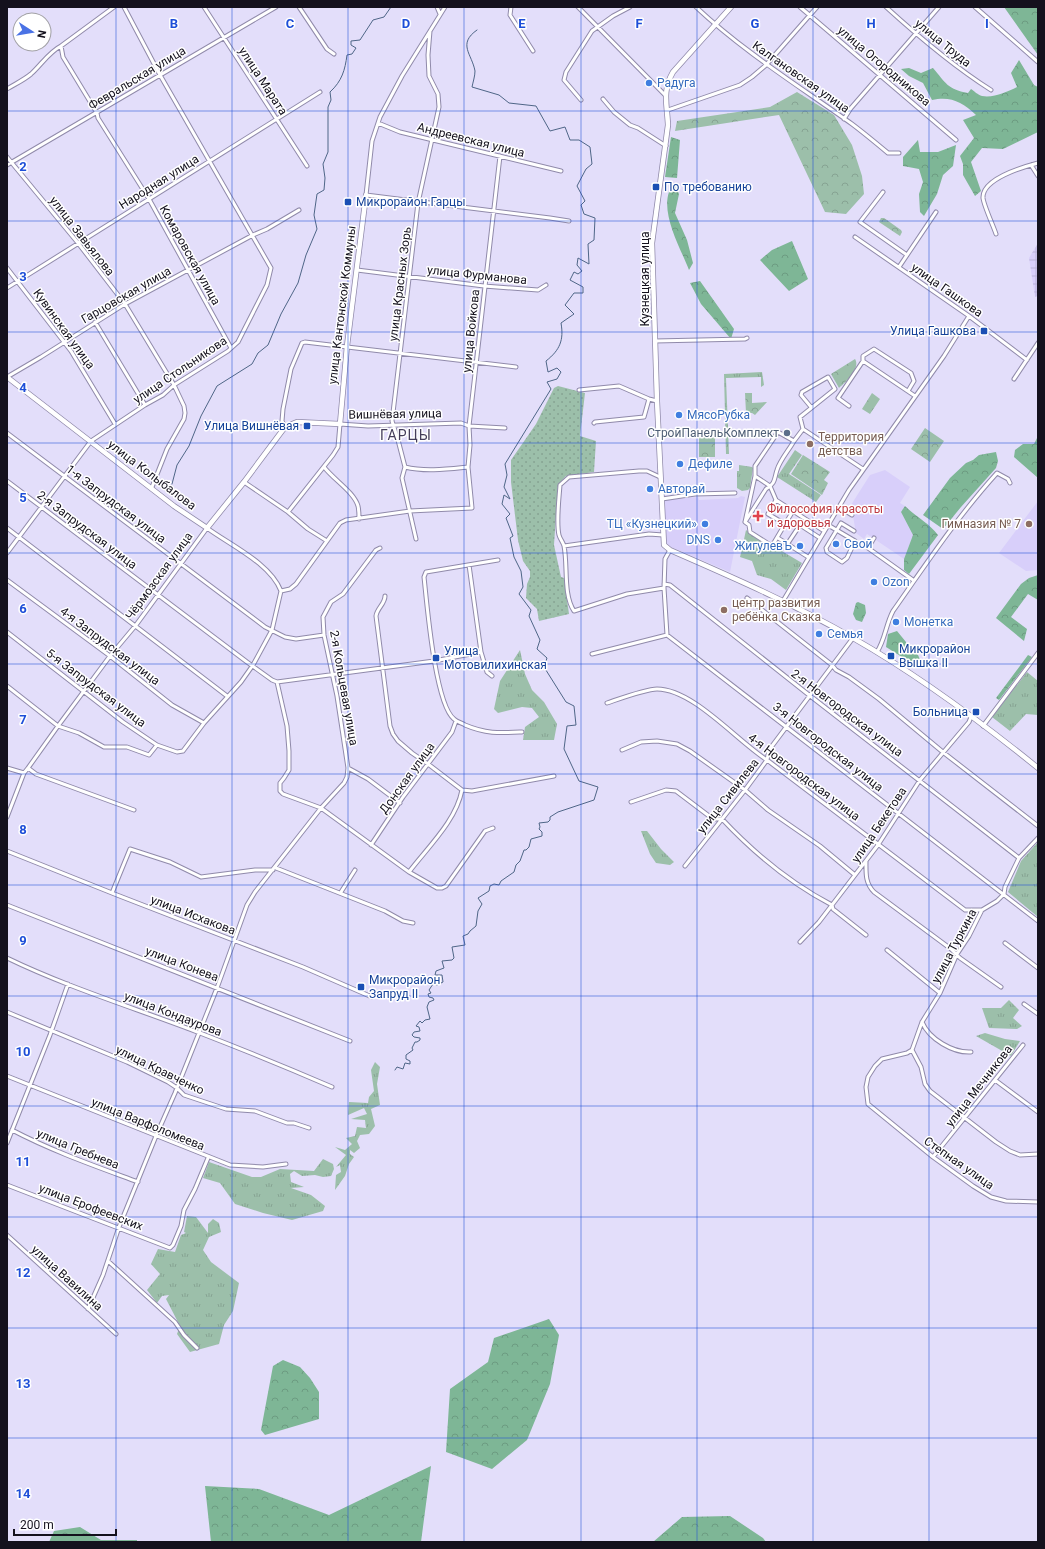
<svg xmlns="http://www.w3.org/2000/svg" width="1045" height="1549" viewBox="0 0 1045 1549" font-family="Roboto,sans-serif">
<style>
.built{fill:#d8cffa}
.industrial{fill:url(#industrial-grid)}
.grass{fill:url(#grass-tufts)}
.forest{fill:url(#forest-crowns)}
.park{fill:url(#park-crowns)}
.garden{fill:url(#garden-dots)}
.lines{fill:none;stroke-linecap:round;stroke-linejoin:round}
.stream{stroke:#4f6687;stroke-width:1}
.street-casing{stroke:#908aaa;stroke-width:5}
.secondary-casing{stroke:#908aaa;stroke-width:6}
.street{stroke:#fff;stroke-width:3}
.secondary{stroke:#fff;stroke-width:4.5}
.grid{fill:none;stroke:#1d4ed8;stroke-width:1;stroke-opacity:0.55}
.shop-dot{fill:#3f7fe0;stroke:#fff;stroke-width:1.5}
.transit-dot{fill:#1a4fb4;stroke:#fff;stroke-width:1.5}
.service-dot{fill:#5c6f8a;stroke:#fff;stroke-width:1.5}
.education-dot{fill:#8d6e63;stroke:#fff;stroke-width:1.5}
.health-dot{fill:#e0444e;stroke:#fff;stroke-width:1.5}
.labels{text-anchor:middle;stroke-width:3;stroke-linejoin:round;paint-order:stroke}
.street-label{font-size:12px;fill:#14111d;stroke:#fff}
.shop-label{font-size:12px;fill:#366cbe;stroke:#fff;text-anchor:start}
.transit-label{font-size:12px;fill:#164399;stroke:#fff;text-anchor:start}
.service-label{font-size:12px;fill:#4e5e75;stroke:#fff;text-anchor:end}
.education-label{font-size:12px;fill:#785e54;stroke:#fff;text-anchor:start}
.health-label{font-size:12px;fill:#be3a42;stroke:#fff;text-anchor:start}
.quarter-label{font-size:14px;letter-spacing:1px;fill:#443d5a;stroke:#fff}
.grid-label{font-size:13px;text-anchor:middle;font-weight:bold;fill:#1d4ed8;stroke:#fff;stroke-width:3;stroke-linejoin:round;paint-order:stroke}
</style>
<defs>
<pattern id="industrial-grid" width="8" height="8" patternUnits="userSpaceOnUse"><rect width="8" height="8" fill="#d8cffa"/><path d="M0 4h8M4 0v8" fill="none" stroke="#b8b1d6"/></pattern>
<pattern id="grass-tufts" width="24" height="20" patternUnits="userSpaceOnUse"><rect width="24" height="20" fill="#9cbfaa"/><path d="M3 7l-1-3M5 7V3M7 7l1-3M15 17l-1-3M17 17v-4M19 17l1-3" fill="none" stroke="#86a392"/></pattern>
<pattern id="forest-crowns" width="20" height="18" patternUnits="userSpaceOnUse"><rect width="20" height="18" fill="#7eb696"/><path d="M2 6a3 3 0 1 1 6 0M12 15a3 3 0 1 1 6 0" fill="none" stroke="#6c9b81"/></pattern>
<pattern id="park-crowns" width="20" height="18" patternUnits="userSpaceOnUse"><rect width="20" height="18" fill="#9cbfaa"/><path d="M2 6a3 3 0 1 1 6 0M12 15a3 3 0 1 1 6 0" fill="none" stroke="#86a392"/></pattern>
<pattern id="garden-dots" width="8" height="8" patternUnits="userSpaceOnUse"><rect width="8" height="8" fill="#9cbfaa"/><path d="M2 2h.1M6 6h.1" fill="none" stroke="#86a392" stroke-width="1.8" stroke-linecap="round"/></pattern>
</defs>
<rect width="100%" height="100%" fill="#e3defa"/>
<path class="built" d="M885,470l25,17 -10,16 5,3 -4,6 12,23 -9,24 -37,-25 -3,5 -8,-6 -5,-28 19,-30z
M741,496l4,1 -15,75 -59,-25 -4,-3 -2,-6 -1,-38 34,-3 1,3 39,-2z
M1038,501v69l-12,1 -27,-18z"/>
<path class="industrial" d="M1038,243v53l-3,1 -6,-39z"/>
<path class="grass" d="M762,372l2,13 -3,2v-10l-35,1 3,76h-3l-2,-80z
M795,450l7,5 -13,19 32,21 -5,7 -39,-25z
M739,465l13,2 1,1 -3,20 -2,2 -6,1 -5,-3v-17h2z
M743,545l28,5 4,-3 27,16 -16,27 -15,-11 -14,-4 -5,-14 -12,-4z
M520,650l5,24 7,16 12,12 13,22 -3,16h-31l2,-13 14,-10 -7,-9 -10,-1 -24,6 -4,-4 6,-28z
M1027,672l11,9v34l-12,-1 -16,17 -18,-14z
M641,831h6l14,18 13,13 -4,3 -14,-2 -6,-9z
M1038,842v75l-30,-25 13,-31z
M1009,1000l10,10 -6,8 9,8 -5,3 -28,-1 -7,-20h19z
M985,1033l20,6 15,2 -9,15 -35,-20z
M375,1062l5,5 -3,17 3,21 -9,4 4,17 -6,8 -9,1 -3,6 3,7 -6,5 -4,-3v4l4,3 -5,7 -4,12 -10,14 1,-15 5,-3 -1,-7 -4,2 10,-12 -11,-8 10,3 7,-6 -6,-6 9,-2 2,-9 9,1 -1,-8 -14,-1 16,-5 -3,-6 -16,7 1,-13 19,1 1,-6 5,-6 -3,-21z
M323,1159l10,5 1,5 -3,7 -8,1 -8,-2 -13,1 -8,-5 -4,3 1,8 13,5 -13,1 20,7 14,11 -2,5 -31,9 -29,-7 -28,-9 -15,-21 -17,-5 6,-16 43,15h9l19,-8 34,2z
M187,1216l9,1 12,16v-9l5,-5 6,4 2,9 -12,5 -6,13 8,12 28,21 -6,28 -9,14 -5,19 -29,8 -13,-18 3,-8 -14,-27 3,-4 -7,1 -5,7 -10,-13 13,-16 -9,-10 7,-15 17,3 6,-17 5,-2 -2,-1z"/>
<path class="forest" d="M1004,7h34v48z
M1019,60l15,25 4,2v45l-35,17 -21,-1 -11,14 10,29 -6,5 -12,-21v-11l-3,-8 14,-18 -11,-18 13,-5c-14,-13 -25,-19 -44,-15l-9,-17 -14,-7 -8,-7 8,-1 12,5 12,-5c13,15 14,21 35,25l3,-4c3,2 7,6 11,7 12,2 25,-4 35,-9l-6,-14z
M671,137l9,3 -3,38 -12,-1z
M918,140l2,12h18l18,-7 -3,21 -10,9 -6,19 -13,22 -4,-4 -1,-18 4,-12 -4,-13 -16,-3v-9z
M675,185l4,9 -4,19 12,27 6,23 -4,7c-8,-21 -28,-55 -20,-78 1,-2 4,-5 6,-7z
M792,241l16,38 -19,12 -29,-31 12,-10z
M700,281l34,48 -3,10 -30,-35 -11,-21z
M1038,436v42l-24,-21 1,-7 8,-6h11z
M996,452l2,9 -2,7 -35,39 -18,22 -20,-14 27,-37 16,-15 7,-3 6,-5z
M905,506c11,11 24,17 33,29l-29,39 -5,-4v-11l9,-24 -12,-23z
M1038,575v25l-10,-6 -17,23 16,12 -3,12 -28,-23 25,-34 8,-6z
M858,602l7,3 1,8 -4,9 -6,-2 -3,-6 3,-11z
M897,631l9,11 1,5 11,8 3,7 -3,5 -32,-20 2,-13z
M1028,655l4,2 -33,43 -3,-2z
M549,1319l10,16 -9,49 -23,56 -35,29 -46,-17 4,-63 38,-27 6,-24z
M283,1360l17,7 10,11 9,14v27l-54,16 -4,-5 12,-64z
M431,1466l-10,76h-210l-6,-56 54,3 70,26z
M730,1516l33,22 3,4h-113l29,-25z
M80,1527l21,13h36v2h-88l5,-11z"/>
<path class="park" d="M797,92l37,23 18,30 10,31 2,18 -18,20 -21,-2 -46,-97 -104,16 2,-10 93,-14z
M881,218h3l17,12 1,2 -2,4 -21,-14z
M855,359c6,9 -10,24 -16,29l-8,-14z
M745,393h7v10l15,-1 -12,13 -3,-2h-6z
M872,393l8,6 -10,15 -8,-5z
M925,428l19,13 -14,21 -19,-13z
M699,432h16v25h-16z
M803,455l27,17 -6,8 4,3 -6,12 -31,-21z
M746,530l25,19 -28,-5z"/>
<path class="garden" d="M558,386l27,7 -5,43 16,5 -2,31 -28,4 -8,9 -4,60 7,32 3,1 5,36 -30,7 -2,-12 -11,-11 1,-14 3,-7v-6l-7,-10 -5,-21 -7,-58v-22l25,-36 18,-36z"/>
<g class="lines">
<path class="stream" d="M172,484l5,-19 12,-19 12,-30 16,-30 35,-22 6,-11 10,-8 13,-31 17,-31 8,-28 11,-26 -3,-14 3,-21 7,-4 1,-12 -2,-14 5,-12v-45l3,-7 -1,-8c12,-11 15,-22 17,-37l5,-1 4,-6 -5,-3v-4l9,-1 13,-20 11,-3 7,-10
M395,1070l2,-3 6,2 2,-6 5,1v-3l-4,-2v-4l7,-5 -1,-2 3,-6h2l3,-2v-2l-6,-1 -2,-2 2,-3 6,-1 -1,-4 -3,-1 4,-5 2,2 3,-3 5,-1 -3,-12 2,-5 5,-2 -1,-2 -4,-1 -1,-3 3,-1 -2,-3 4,-6 4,1 6,-3 -1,-7h-7l1,-4 8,-3 -2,-7 10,-1 2,-2 -2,-11 13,-2 -2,-9 5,-2 2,-3 6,-5 2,-15 4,-7 -4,-6 11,-7 1,-5 4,-2 5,1 2,-4 13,-9 2,-7 4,-4 4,-11h2l3,-3 2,-8 11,-3v-4l-3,-3 1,-2 -1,-4 9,-1 2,-2v-3l8,-5 36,-12 4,-13 -19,-6 -15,-32 3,-23 9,-1 -2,-19 -8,-4 -22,-35 3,-9 -10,-9 3,-9 -11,-24 2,-6 -12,-16 4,-7 -2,-16 -7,-14 -4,-19 3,-2 -7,-18 4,-4 -8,-10 2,-9 6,4 -6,-12 3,-12 -2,-11 46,-75 -4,-7 10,-3 4,-7 -4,-4 -9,4 -2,-11c14,-11 18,-21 15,-38l13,-9 -9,-9 9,-12h9v-6l-13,-7 4,-8 4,2 4,-3 -5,-6 1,-7 11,6 -1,-20 6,-4 1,-22 -11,-4 -3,-9 4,-4 -8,-15 9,-17 6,-5 -2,-17 -11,-7h-9l-5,-13 -15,4 -14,-25 -27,-3 -10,-8 -27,-8c1,-5 3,-11 3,-16 -3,-17 -18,-27 2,-41"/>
<defs>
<path id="street" d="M204,7l103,159
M299,7l28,42 7,5
M437,7l3,7
M445,7l-43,69 -22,41 -8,24 -6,54 184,23 19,3
M511,7l-1,8 23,36
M578,7l87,88
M696,7c48,45 103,79 156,117 12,9 24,19 36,29h11
M800,7l156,133
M886,7c33,30 67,59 105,83
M975,7l63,55
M61,46l2,11 34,56 1,5 51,81 82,149
M7,89c8,-5 17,-9 24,-15 10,-9 18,-22 30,-28l53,-39
M603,99l11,13 16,13 8,3 28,18
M581,100l-17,-20 2,-8 26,-41 21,-15 17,-9
M668,110l72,-25 12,-8 14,-12 51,-58
M844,119l7,-11 88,-101
M378,123l22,9 161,39
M7,157l71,86 47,61 49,81 10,21 1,7 -1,6 -17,30 -15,38
M7,165l269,-158
M1031,165l7,11
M883,192l-23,30 47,33
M996,234c-3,-9 -12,-28 -13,-36 -1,-19 40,-31 55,-35
M855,237l114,79 58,44
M899,267l37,-55
M7,268l64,83 44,73
M357,270l127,16 54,4 8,-5
M7,288l313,-196
M95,322l50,83
M655,341l90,-2 2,-1
M863,361v-5l11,-7 37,24 3,8 -6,10
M7,377l34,-20 84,-53 128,-69 14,-6 32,-19
M1014,379l24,-36
M579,390l40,-4 30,13 8,2
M849,406l-11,-8 25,-37 52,35
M594,423l1,-1 49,-5 5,-18
M285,427l-3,-6 1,-12 8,-40 11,-26 3,-1 211,25
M803,429l-3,-12 35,-28 -7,-12 -26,15 -1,3 10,12
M778,432l16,9c-5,9 -14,19 -17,29 -3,9 -1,13 -11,19l-21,33 10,-46v-10z
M7,433l258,194 20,10 11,2 28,-4
M794,441l9,-12 60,40
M324,467c10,13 30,25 34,39 1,4 1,9 1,13
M405,467c20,5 43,2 63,0
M660,477l-13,-6h-8l-70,6 -9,8c-1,14 -4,37 -1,50 1,4 4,7 5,11 4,19 -1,49 10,65l53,-17 37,-6
M7,481l240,181 25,18 5,2 157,-21 47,-9
M244,482l44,30 20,17 19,12
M662,499l33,-5 40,-1
M776,500l48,31
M839,507l13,8
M288,512l45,-57 5,-8 2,-23 28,2 93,-3 8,3 36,2
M745,522l4,3 1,7 22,14 13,-22 -17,-10 8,-14 -6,-14 -15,-10
M785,524l8,-13
M828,525l27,16 -8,17 -5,4 -15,-10 -1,-4 15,-25 13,8
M7,528l220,168
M778,538l30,19
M874,538l-6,10 45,32
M416,539l-14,-61 3,-11 -7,-27 -6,-19 26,-218 21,-96 -1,-13 -9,-18 -1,-21 2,-24
M788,543l12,-18 20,13
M564,546l85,-12 14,1
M7,553l84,-112 54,-36 18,-10 11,-10 54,-34 10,-9 29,-57 4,-17 -111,-193 -36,-68
M498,560l-72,12 -2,5c3,27 11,127 30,142 3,3 8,4 11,6 21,9 35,8 57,7
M469,565l12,87 6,20 5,4
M7,580l103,76 62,49 32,18
M664,584l6,1 139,110 210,163
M281,591l9,-2 6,-5 44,-61 6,-3 64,-9 62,-3 -4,-41 2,-22 -1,-19 31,-270
M385,596c0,8 -8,12 -9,20l14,110 3,8 5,7 14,12 16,11 34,26 10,1 82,-15
M747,598l85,67 4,5 13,7 30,22 65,54 94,73
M783,601l66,-111 95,-134 25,-40
M7,632l116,90 34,23 20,7 6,-1 21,-28 37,-41 12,-17 19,-35 9,-39
M667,635l-3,-47 1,-29 5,-9
M877,652c8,-12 9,-28 16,-41 33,-47 65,-95 104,-138l11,6 2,4
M592,654l75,-19 371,286
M277,682l10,44 2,25v19l-5,8 -4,5v8l3,3 38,14 88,64 28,16h5l4,-2 39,-55 8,-3
M7,686l51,40 21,7 25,14h23l22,8 8,-10
M607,703c12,-4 39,-14 50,-14 36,0 80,52 110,71l198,150h17
M983,726l55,-73
M622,750l19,-8 16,-1 20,3 13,7 55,39 23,20 52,36 35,29
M7,768l17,5
M28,768l8,6 98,36
M348,768l20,11 32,24
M631,802l35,-12 10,1 37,28h9c31,33 70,65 110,86l1,4 33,26
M7,817l17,-44 4,-5 30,-42 52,-70 26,-31 71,-97c23,17 63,35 74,63
M1038,838l-19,20 -14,29 -1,7 -7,7 -15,9 -13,26 -12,18 -17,39 -18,29 -10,28 -5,3 -25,6 -7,7 -7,11 -2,10 2,17 65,53 40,29 18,11 15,4 32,1
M371,845l32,-48 49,-65 4,-11
M7,851l110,44 186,72 69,30
M866,861c0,12 -1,22 8,31l77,57 9,9 41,29
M685,866l60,-76 22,-30 2,-10 84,-112
M276,868l109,43 18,10 10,2
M409,872c19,-25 47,-51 53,-82
M341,892l14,-22
M112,893l18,-44 40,13 31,15 54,-7h18
M7,905l343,136
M800,942l19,-20 59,-77 42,-65 49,-58 2,-5
M1005,943l33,25
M887,950l53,43
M7,958c62,30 128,50 193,75 44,17 88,35 132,54
M1024,1004l14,10
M7,1012l120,50 41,20 9,6 7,7 42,14 29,2 32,12h7l15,5
M922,1022c7,17 31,31 49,30
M912,1050l9,17 4,17 5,7 66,51 14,9 10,4 18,-1
M7,1076l223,89 33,2 23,-3
M995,1080l43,32
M12,1130c40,21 83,36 126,52
M7,1143l43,-108 18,-51
M933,1157l90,-112
M7,1185l163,63 3,-3 8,-19 3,-16 11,-21 13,-31
M7,1235l109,99
M108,1261l67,61 9,13 13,13
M88,1309l15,-34 16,-48 37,-91 19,-43 42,-105 30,-83 8,-13 66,-84 23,-25 3,-6 1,-9 -11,-72 -13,-61 -1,-18 8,-15 12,-8 33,-44 4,-2"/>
<path id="secondary" d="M731,7l-58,65c-11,19 -6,32 -5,53l-16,118 5,158 7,144 6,5c62,27 124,54 183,88 65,37 127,83 185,130
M7,377l167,129 33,22 37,-46 41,-55 12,-5 43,2 7,-78 19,-151"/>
</defs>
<use href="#street" class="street-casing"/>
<use href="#secondary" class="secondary-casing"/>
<use href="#street" class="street"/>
<use href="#secondary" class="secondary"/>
</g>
<path class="grid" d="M116,7v1535M232,7v1535M348,7v1535M464,7v1535M581,7v1535M697,7v1535M813,7v1535M929,7v1535M7,111h1031M7,221h1031M7,332h1031M7,443h1031M7,553h1031M7,664h1031M7,774h1031M7,885h1031M7,996h1031M7,1106h1031M7,1217h1031M7,1328h1031M7,1438h1031"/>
<g class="shop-dot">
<circle cx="649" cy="83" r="4"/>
<circle cx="679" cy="415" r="4"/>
<circle cx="680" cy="464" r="4"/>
<circle cx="650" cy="489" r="4"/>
<circle cx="705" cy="524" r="4"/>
<circle cx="718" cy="540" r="4"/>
<circle cx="836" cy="544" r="4"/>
<circle cx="800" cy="546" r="4"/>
<circle cx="874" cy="582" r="4"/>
<circle cx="896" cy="622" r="4"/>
<circle cx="819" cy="634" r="4"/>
</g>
<g class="transit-dot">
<rect x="652" y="183" width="8" height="8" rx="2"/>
<rect x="344" y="198" width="8" height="8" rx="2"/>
<rect x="980" y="327" width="8" height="8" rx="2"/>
<rect x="303" y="422" width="8" height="8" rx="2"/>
<rect x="887" y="652" width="8" height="8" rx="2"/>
<rect x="432" y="654" width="8" height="8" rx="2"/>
<rect x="972" y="708" width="8" height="8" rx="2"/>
<rect x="357" y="983" width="8" height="8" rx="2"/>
</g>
<circle class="service-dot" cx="787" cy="433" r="4"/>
<g class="education-dot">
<circle cx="810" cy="444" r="4"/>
<circle cx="1029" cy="524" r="4"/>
<circle cx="724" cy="610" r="4"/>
</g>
<path class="health-dot" d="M756 510h4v4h4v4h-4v4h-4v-4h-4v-4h4z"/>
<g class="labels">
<g class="street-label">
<text transform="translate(943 43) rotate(39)" y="4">улица Труда</text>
<text transform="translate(884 66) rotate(40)" y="4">улица Огородникова</text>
<text transform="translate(801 77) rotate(35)" y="4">Калгановская улица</text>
<text transform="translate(137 78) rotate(-31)" y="4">Февральская улица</text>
<text transform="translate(263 81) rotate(57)" y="4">улица Марата</text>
<text transform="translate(471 140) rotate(14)" y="4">Андреевская улица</text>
<text transform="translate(159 182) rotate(-32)" y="4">Народная улица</text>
<text transform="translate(82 236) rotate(52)" y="4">улица Завьялова</text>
<text transform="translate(190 255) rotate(61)" y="4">Комаровская улица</text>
<text transform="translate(477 275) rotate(6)" y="4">улица Фурманова</text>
<text transform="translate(645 279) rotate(-90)" y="4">Кузнецкая улица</text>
<text transform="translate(400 284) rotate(-83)" y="4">улица Красных Зорь</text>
<text transform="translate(947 290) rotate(35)" y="4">улица Гашкова</text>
<text transform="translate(126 295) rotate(-30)" y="4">Гарцовская улица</text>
<text transform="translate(342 305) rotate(-83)" y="4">улица Кантонской Коммуны</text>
<text transform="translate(64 329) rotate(54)" y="4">Кувинская улица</text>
<text transform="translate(471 331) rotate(-84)" y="4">улица Войкова</text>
<text transform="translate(180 370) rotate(-34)" y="4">улица Стольникова</text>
<text transform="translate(395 414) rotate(-1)" y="4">Вишнёвая улица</text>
<text transform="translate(152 475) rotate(37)" y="4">улица Колыбалова</text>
<text transform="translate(116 504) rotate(37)" y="4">1-я Запрудская улица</text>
<text transform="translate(87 530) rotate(37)" y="4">2-я Запрудская улица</text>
<text transform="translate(159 576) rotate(-54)" y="4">Чёрмозская улица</text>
<text transform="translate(110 646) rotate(37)" y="4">4-я Запрудская улица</text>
<text transform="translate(96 688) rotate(37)" y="4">5-я Запрудская улица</text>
<text transform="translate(344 688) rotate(80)" y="4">2-я Кольцевая улица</text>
<text transform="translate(847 713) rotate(37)" y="4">2-я Новгородская улица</text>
<text transform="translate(828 747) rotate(38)" y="4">3-я Новгородская улица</text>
<text transform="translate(804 777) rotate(37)" y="4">4-я Новгородская улица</text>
<text transform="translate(407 778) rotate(-54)" y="4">Донская улица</text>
<text transform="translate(728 796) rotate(-52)" y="4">улица Сивилева</text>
<text transform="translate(879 825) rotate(-56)" y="4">улица Бекетова</text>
<text transform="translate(193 915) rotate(21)" y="4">улица Исхакова</text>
<text transform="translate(954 946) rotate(-62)" y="4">улица Туркина</text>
<text transform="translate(182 964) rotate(21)" y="4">улица Конева</text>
<text transform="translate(173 1014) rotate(21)" y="4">улица Кондаурова</text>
<text transform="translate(160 1070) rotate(26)" y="4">улица Кравченко</text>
<text transform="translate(979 1086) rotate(-52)" y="4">улица Мечникова</text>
<text transform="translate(148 1124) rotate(22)" y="4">улица Варфоломеева</text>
<text transform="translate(78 1149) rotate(22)" y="4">улица Гребнева</text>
<text transform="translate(959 1163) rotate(35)" y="4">Степная улица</text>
<text transform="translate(91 1207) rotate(21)" y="4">улица Ерофеевских</text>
<text transform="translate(67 1278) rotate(42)" y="4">улица Вавилина</text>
</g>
<g class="shop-label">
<text x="657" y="87">Радуга</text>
<text x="687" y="419">МясоРубка</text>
<text x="688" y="468">Дефиле</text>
<text x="658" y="493">Авторай</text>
<text x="697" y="528" text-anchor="end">ТЦ «Кузнецкий»</text>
<text x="710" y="544" text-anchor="end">DNS</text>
<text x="844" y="548">Свой</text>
<text x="792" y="550" text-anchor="end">ЖигулевЪ</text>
<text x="882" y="586">Ozon</text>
<text x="904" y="626">Монетка</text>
<text x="827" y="638">Семья</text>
</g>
<g class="transit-label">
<text x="664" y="191">По требованию</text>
<text x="356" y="206">Микрорайон Гарцы</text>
<text x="976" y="335" text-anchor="end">Улица Гашкова</text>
<text x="299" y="430" text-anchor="end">Улица Вишнёвая</text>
<text x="899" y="653">Микрорайон<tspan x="899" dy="14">Вышка II</tspan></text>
<text x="444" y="655">Улица<tspan x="444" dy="14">Мотовилихинская</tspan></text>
<text x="968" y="716" text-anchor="end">Больница</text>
<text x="369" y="984">Микрорайон<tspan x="369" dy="14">Запруд II</tspan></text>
</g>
<g class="service-label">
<text x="779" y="437">СтройПанельКомплект</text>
</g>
<g class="education-label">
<text x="818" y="441">Территория<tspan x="818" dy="14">детства</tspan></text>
<text x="1021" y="528" text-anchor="end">Гимназия № 7</text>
<text x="732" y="607">центр развития<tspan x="732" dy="14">ребёнка Сказка</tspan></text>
</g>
<g class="health-label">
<text x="767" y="513">Философия красоты<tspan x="767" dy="14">и здоровья</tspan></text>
</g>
<g class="quarter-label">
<text x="406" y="440">ГАРЦЫ</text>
</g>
</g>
<g class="grid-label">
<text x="174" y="28">B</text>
<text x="290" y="28">C</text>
<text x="406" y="28">D</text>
<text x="522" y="28">E</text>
<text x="639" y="28">F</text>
<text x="755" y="28">G</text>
<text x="871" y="28">H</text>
<text x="987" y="28">I</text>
<text x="23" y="171">2</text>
<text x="23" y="281">3</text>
<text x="23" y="392">4</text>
<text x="23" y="502">5</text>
<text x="23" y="613">6</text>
<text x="23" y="724">7</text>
<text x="23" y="834">8</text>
<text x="23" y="945">9</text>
<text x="23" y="1056">10</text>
<text x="23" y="1166">11</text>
<text x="23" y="1277">12</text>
<text x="23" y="1388">13</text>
<text x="23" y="1498">14</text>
</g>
<rect width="1045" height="1549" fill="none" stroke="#14111d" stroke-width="16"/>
<g transform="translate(32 32) rotate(102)"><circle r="19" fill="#ffffff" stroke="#a1a0a5"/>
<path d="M0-3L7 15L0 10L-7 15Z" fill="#4a72e5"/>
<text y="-6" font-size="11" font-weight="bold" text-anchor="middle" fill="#14111d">N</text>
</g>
<path d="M14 1529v6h102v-6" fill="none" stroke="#14111d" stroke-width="2"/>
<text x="20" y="1529" font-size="12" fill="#14111d" stroke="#ffffff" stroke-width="3" paint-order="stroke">200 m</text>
</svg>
